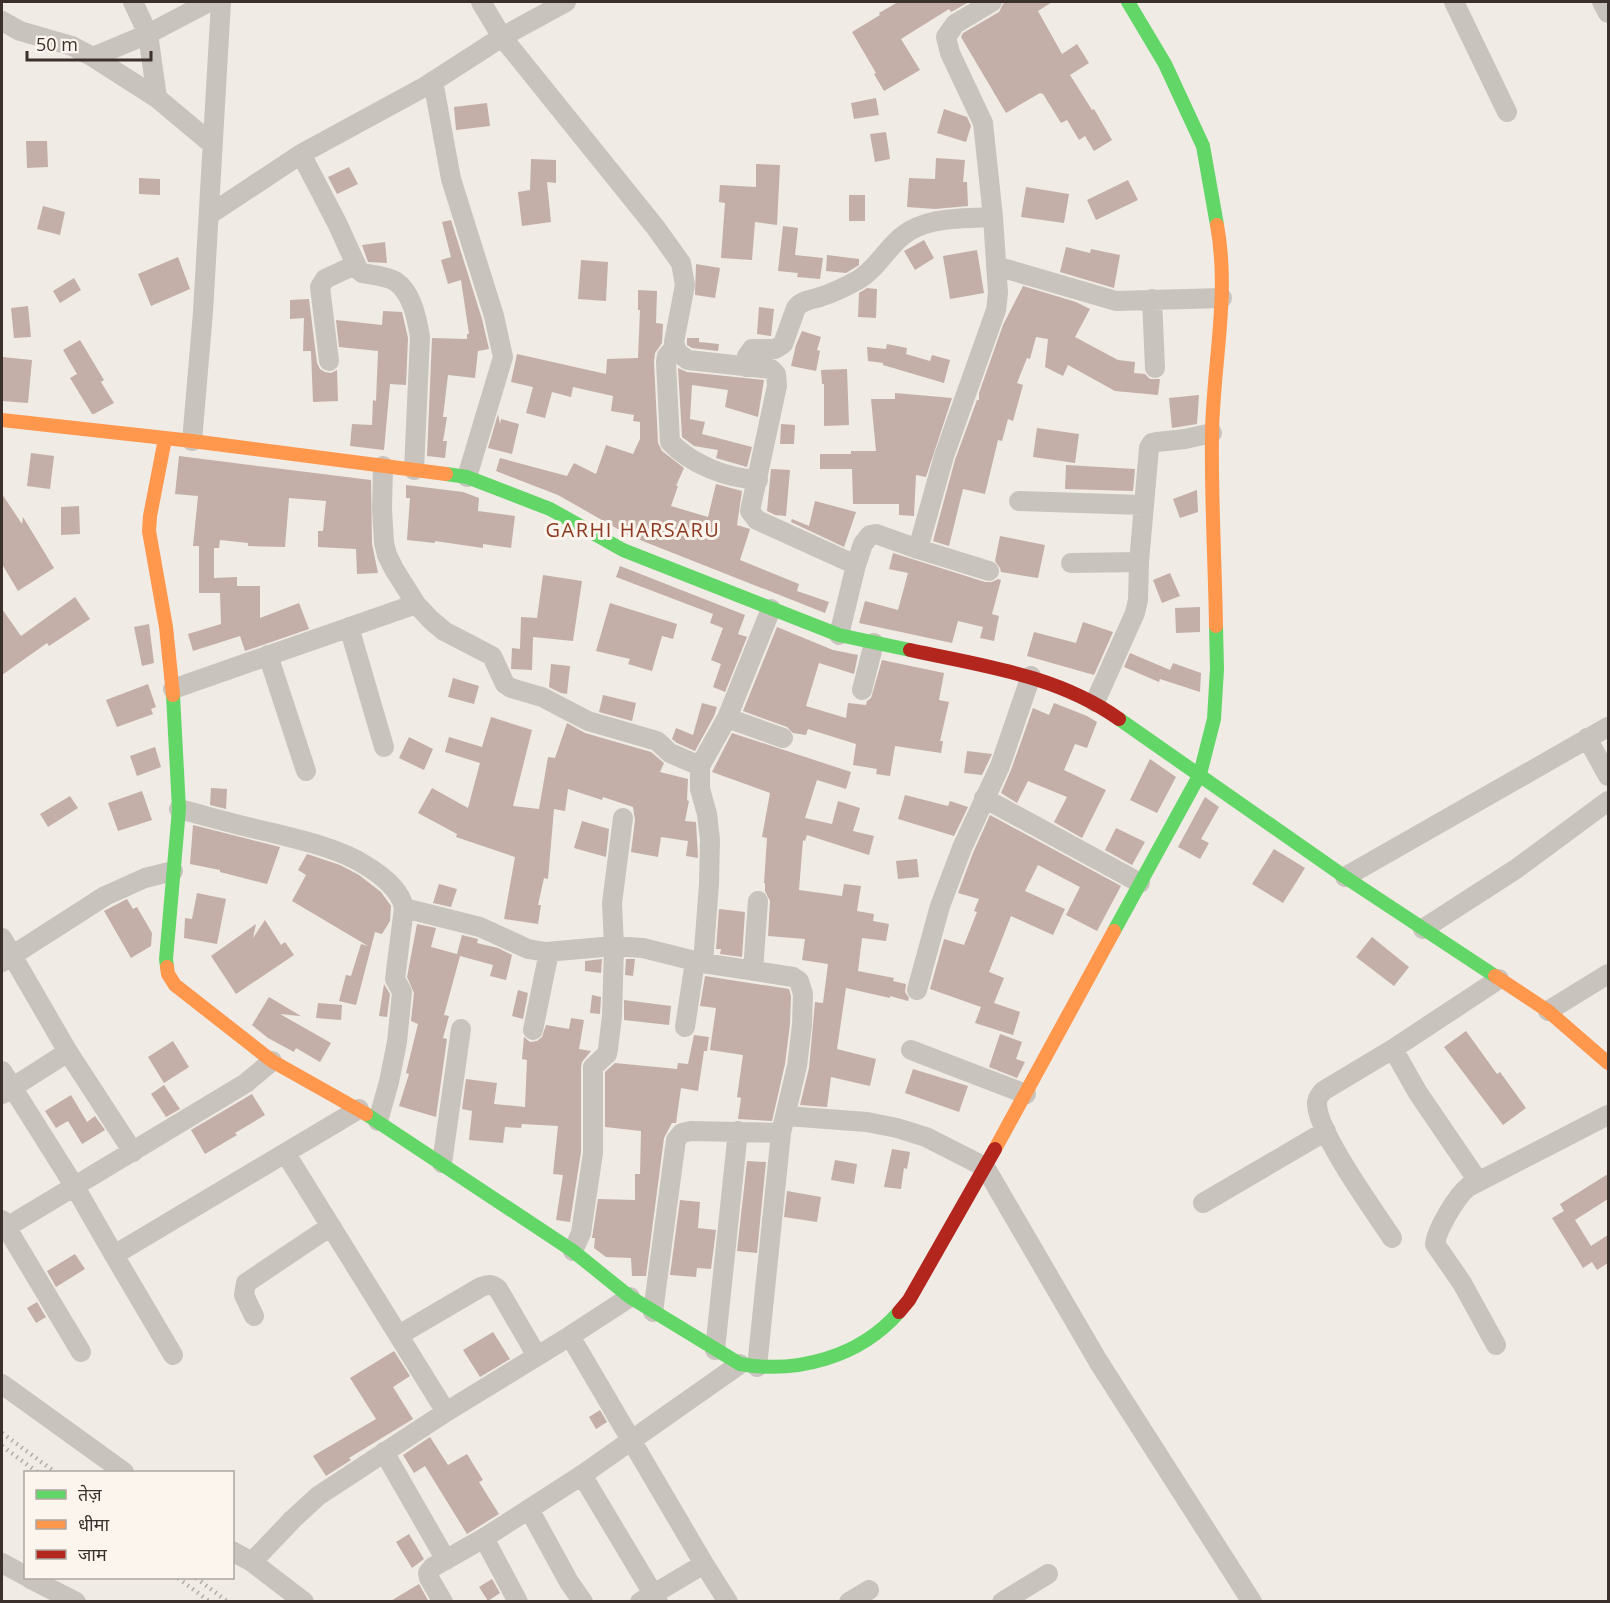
<svg xmlns="http://www.w3.org/2000/svg" width="1610" height="1603" viewBox="0 0 1610 1603" font-family="'Open Sans','Noto Sans Devanagari',sans-serif">
<style>
.building{fill:#c3afa7}
.lines{fill:none;stroke-linecap:round;stroke-linejoin:round}
.street{stroke:#c9c3be;stroke-width:20}
.fast{stroke:#63d668;stroke-width:14}
.slow{stroke:#ff974d;stroke-width:14}
.jam{stroke:#b3261e;stroke-width:14}
.rail{stroke:#b1aca8;stroke-width:4.5;stroke-dasharray:1.5 4.5;stroke-linecap:butt}
.labels{text-anchor:middle;stroke-width:6;stroke-linejoin:round;paint-order:stroke}
.quarter-label{font-size:20px;letter-spacing:1.5px;fill:#8c3b22;stroke:#fbf5ee}
</style>
<rect width="100%" height="100%" fill="#f0ebe5"/>
<path class="building" d="M898,2h71l-18,10 -2,-3 -48,30 19,31 -36,21 -10,-17 2,-1 -24,-41 28,-17 -1,-2z
M1004,2h48l-14,9 24,43 15,-10 12,19 -19,12 22,35 2,-1 18,31 -18,11 -9,-15 -6,4 -12,-20 -6,3 -18,-29 -3,-1 -34,20 -45,-76 2,-4 36,-21z
M876,98l3,17 -25,4 -3,-16z
M487,103l3,23 -34,4 -2,-23z
M944,109l23,8 4,9 -5,16 -29,-9z
M886,132l4,27 -15,3 -5,-28z
M26,141h21l1,26 -21,1z
M936,158l29,2 -2,22h4l1,24 -33,3 -28,-2 2,-29 26,1z
M531,159l25,1v23l-9,-1 4,40 -29,4 -4,-34 12,-2z
M756,164l24,1 -3,60 -22,-3 -3,38 -31,-2 4,-55 -6,-1 1,-17 36,2z
M349,167l9,17 -21,10 -9,-17z
M139,178l21,1v16l-21,-1z
M1128,180l10,20 -42,20 -9,-20z
M1026,187l43,7 -5,29 -43,-6z
M849,195h16v26h-16z
M43,206l22,6 -5,23 -23,-6z
M451,220l31,99 7,30 -11,2 -3,27 -27,-3 -5,42h4l-4,24h4l-2,17 -18,-2 5,-118 35,1v-5h2l-8,-54 -13,4 -7,-24 10,-3 -9,-35z
M783,226l15,2 -3,27 28,3 -3,21 -23,-2 1,-4 -20,-2z
M924,240l10,18 -19,12 -11,-19z
M385,242l2,21 -19,-1 -6,-17z
M1066,247l24,6 1,-4 29,6 -6,33 -54,-16z
M977,250l7,43 -34,6 -7,-43z
M827,255l32,4v6l-13,8 -20,-2z
M178,257l12,32 -39,17 -13,-32z
M581,260l27,2 -2,39 -28,-2z
M696,264l24,4 -5,30 -20,-3z
M74,278l7,12 -21,13 -7,-12z
M1023,286l53,16 14,7 -15,28 43,23 17,2 -1,11 11,1 5,5h10l-2,16 -43,-4 -47,-26 -5,11 -18,-9 3,-28 -12,-2 -6,22 -3,-1 -10,25 6,2 -10,36 -5,-2 -6,22 -4,-1 -13,54 -22,-5 -14,57 -16,-5 22,-81 22,-60h2v-7l24,-68z
M867,288l10,1 -1,29 -18,-1 1,-24z
M638,290l19,1 -1,32 7,1 -1,19 -7,10 -1,9 4,81 4,8 22,17 -8,18h2l-7,20 37,11 8,-33 26,7 -5,34 13,4 -10,31 59,24 -2,7 32,11 -4,11 -195,-77 -72,-41 -62,-24 4,-13 67,18 7,-13 22,11 10,-29 27,9 7,-15v-17l-7,-1 1,-6 -23,-4 2,-15 -40,-9 -2,10 -19,-5 -7,26 -19,-5 7,-26 -22,-5 6,-28 89,20 1,-15 31,-1 2,-48h-2z
M309,299l8,64 3,6 5,3 6,1 6,-3 1,31 -25,1 -2,-51h-8l1,-33 -14,1v-19z
M28,306l3,31 -17,1 -3,-30z
M759,307l15,2 -3,27 -14,-2z
M383,311l19,1 6,26 -2,47 -16,-1 -6,66 -34,-4 2,-22 20,1 1,-25 3,1 2,-50 -39,-4 -3,-27 46,5z
M802,331l19,6 -4,13 3,1 -4,20 -25,-5 5,-21z
M687,338h12v4l20,2 -1,7 -26,-3 -5,-3z
M80,340l24,40 -3,2 13,21 -20,11h-2l-22,-36 7,-4 -14,-24z
M887,344l20,4 -1,6 24,7 2,-6 18,5 -6,23 -61,-18v-2l-15,-2 -1,-14 19,2z
M2,357l30,3 -4,43 -26,-2z
M678,368l9,4 77,8 -6,37 -33,-10 3,-17 -36,-5 -2,34 15,3 -3,12 50,13 -5,20 -31,-9 2,-8 -24,-4 -12,-9z
M847,369l2,56 -25,1v-42h-2l-1,-14z
M895,393l57,5 -26,79 -10,-2 -2,41 -15,-1v-11h-46l-1,-35h-32v-15h31v-3h25l-5,-52h24z
M1199,395l-2,29 -25,4 -3,-30z
M498,414l2,10 1,-5 18,5 -7,30 -24,-6z
M781,424l14,1 -1,19h-14z
M1037,428l42,6 -4,29 -42,-6z
M31,453l23,3 -4,33 -23,-3z
M179,456l192,24 1,64 6,29 -21,1 -1,-25 -38,-2v-16h5l3,-30 -37,-3 -4,49 -37,-1v-3l-28,-3 -1,8h-5v30l23,-1v9h23v32l39,-15 10,26 -64,22 -5,-15 -47,15 -5,-17 33,-10 -1,-31h-21v-47h-6l5,-50 -23,-2z
M1066,465l69,4 -2,22 -68,-2z
M771,469l19,1 -4,46 -11,-1 -8,-4z
M406,485l57,7 16,6 -1,13 37,5 -4,32 -28,-4v4l-48,-7v2l-28,-3 3,-42h-4z
M1197,490l1,22 -18,6 -7,-19z
M2,494l20,30 1,-7 31,51 -36,23 -16,-27z
M815,501l41,11 -12,35 -53,-25 1,-3 17,7z
M79,506l1,28 -19,1v-28z
M1000,536l45,9 -7,33 -37,-6 -1,-4 -5,-7z
M893,553l92,29h7l6,-3 3,1 -9,34 7,2 -5,25 -14,-3 3,-11 -25,-6 -6,22 -93,-20 6,-22 33,9 10,-37 -19,-4z
M620,566l125,49 -7,19 9,3 -22,55 -12,-5 8,-23 -10,-4 12,-32 -13,-5 3,-9 -97,-37z
M1170,573l10,23 -18,7 -9,-23z
M543,575l39,6 -9,60 -40,-4 -1,33 -21,-1 1,-21 8,1 1,-32 16,1z
M75,597l15,22 -41,27 -2,-3 -45,32v-66l19,27z
M610,603l67,21 -4,15 -11,-3 -10,35 -24,-7 2,-5 -34,-8z
M1200,607v25l-24,1 -1,-25z
M1083,622l30,10 -19,43 -67,-19 7,-24 42,11z
M149,624l5,39 -12,3 -8,-39z
M777,627l56,23 25,5 -4,19 -35,-11 -13,43 40,12 2,-15 18,2 1,-4 4,-3 11,-38 62,13 -5,27 10,2 -9,39h3l-2,12 -46,-7 -5,30 -14,-2 1,-5 -24,-4 3,-21 -48,-15 -2,6 -13,-2 -6,-6 -44,-16z
M1130,653l40,17 3,-7 28,10 -1,19 -40,-13 -1,3 -35,-15z
M551,664l19,2 -3,28 -6,-1 -12,-6z
M453,678l26,8 -5,18 -26,-7z
M148,684l8,23 -5,2 2,5 -36,13 -11,-27z
M603,695l33,8 -4,18 -33,-9z
M702,703l15,4 -3,9 -19,35 -18,-8 -5,-4 4,-11 17,7z
M1054,703l33,13 10,6 -10,26 -12,-4 -11,26 42,20 -24,48 -28,-16 13,-25 -39,-16 -11,22 -16,-10 10,-23 22,-62 16,7z
M491,717l41,13 -19,76 26,3 9,-52 7,1 12,-35 18,10 66,19 13,11 -4,9 28,7 -1,21 2,1 -4,20 11,1 2,36 -12,-2 2,-15 -27,-4 -3,20 -27,-5 4,-32 -2,-13 -30,-10 -1,3 -34,-11 -3,22 -11,-2 -6,70 -4,-1 -6,27h3l-3,19 -34,-5 11,-62 -59,-20 1,-3 -39,-21 14,-25 36,20 12,-45 -35,-11 4,-15 33,10z
M732,733l119,39 -5,17 -29,-9 -12,38 27,6 6,-23 22,7 -7,23 21,5 -5,19 -62,-20 -2,6 -2,-1 -4,50 43,6 2,-12 17,2 -4,25 17,3 -1,7 16,3 -3,17 -24,-3 -4,33 36,7 -1,3 13,3 -1,8 4,6 -1,3 -18,-5v2l-44,-10 -9,61 39,10 -6,27 -39,-9 -4,30 -27,-2 9,-37 6,-66 8,1 5,-39 -26,-4 3,-21 -37,-3 2,-35 -5,-10v-8h-1l3,-45 -5,-1 8,-44 -58,-21z
M409,737l24,12 -9,21 -25,-12z
M155,747l6,20 -24,9 -7,-20z
M967,751l25,3 -10,21 -18,-2z
M1150,759l26,18 -19,36 -27,-13z
M211,788l16,1 -1,20 -16,-4z
M142,791l10,29 -34,11 -10,-28z
M905,795l43,11 2,-5 18,6 -14,29 -56,-17z
M70,796l8,12 -30,19 -8,-13z
M1205,797l14,10 -18,32 8,4 -9,16 -22,-12z
M990,815l131,71 -24,45 -31,-16 14,-28 -42,-22 -13,26 40,18 -12,26 -42,-19 -22,56 15,6 -10,25 26,9 -7,23 -38,-12 6,-16 -51,-18 14,-50 20,6 13,-33 -3,-1 5,-12 -21,-6 15,-40z
M582,821l27,8 -3,28 -32,-9z
M193,825l87,22 -13,37 -47,-12v-2l-30,-6z
M1116,828l29,14 -13,23 -27,-15z
M1274,849l31,19 -22,35 -31,-19z
M307,854l33,11 19,10 22,17 10,14 -1,15 -8,13 -7,-2 -19,73 -17,-4 7,-26 5,1 10,-32 7,2 -76,-45 14,-26 -8,-5z
M917,859l2,18 -21,2 -2,-18z
M439,884l18,5 -6,18 -18,-4z
M197,893l29,6 -9,45 -33,-6 1,-20 7,1z
M127,899l6,10 4,-2 15,26 -1,13 -20,12 -27,-47z
M719,909l26,3 -3,45 -22,-3 1,-5h-5z
M265,920l16,25 4,-3 9,13 -58,39 -25,-38 45,-32 -3,14z
M417,924l19,4 -5,19 26,7 5,-19 16,4 -1,4 21,5 14,7 -6,25 -16,-4 3,-11 -33,-9 -16,59 5,1 -6,22 4,1 -11,78 -37,-11 10,-32 -3,-1 12,-49 -7,-3 3,-28 -7,-16z
M1372,937l37,30 -15,19 -38,-29z
M602,959l-1,14 -16,-2v-10z
M626,959h9l-2,17 -8,-1z
M705,976l84,13 2,7 -1,28 -5,40 -13,57 -34,-2 3,-21 -4,-1 6,-42 -33,-5 6,-42 -16,-2z
M384,984l6,10 -3,23 -8,-1z
M518,990l10,3 -5,26 -11,-3z
M592,995l9,2 -1,17 -10,-1z
M269,997l32,19 -21,-2 51,29 -11,19 -24,-14 -2,4 -26,-14 -16,-13z
M624,1000l47,6 -2,19 -45,-5z
M318,1003l24,2 -1,15 -25,-2z
M571,1018l13,2 -5,29 12,2 -9,11 -1,5v85l-11,70 -14,-2 7,-45 -10,-1 5,-48 -36,-2 -1,4 -16,-1 -2,16 -34,-3 3,-29 -10,-2 4,-30 31,4 -3,21 31,3 2,-47 -5,-1 2,-22 6,5 7,-1 5,-4 4,-12 23,4z
M1466,1031l31,43 3,-2 26,36 -23,17 -59,-78z
M1000,1034l22,8 -6,17 9,3 -8,16 -28,-11z
M694,1035l15,2 -2,14h-3l-6,40 -17,-3 -5,35h-4l-8,15 -18,138h-14l-1,-18 -25,-1 -12,-9 1,-10h-3l6,-39 37,1v-26h5l1,-43 -36,-4v-55l10,-9 62,6 1,-6 10,1z
M173,1041l16,26 -25,16 -16,-26z
M913,1069l55,17 -9,26 -54,-19z
M164,1085l16,24 -14,8 -15,-23z
M252,1094l13,21 -30,18 2,2 -32,19 -14,-24z
M71,1095l16,27 8,-6 10,14 -23,14 -14,-23 -12,7 -11,-17z
M892,1149l18,3 -3,17 -3,-1 -3,21 -17,-2z
M835,1160l22,4 -3,20 -23,-4z
M747,1161l19,1 -9,91 -20,-2z
M1608,1174v25l-33,21 16,26 17,-11v28l-11,7 -5,-8 -9,6 -31,-50 12,-7 -4,-7z
M787,1191l34,6 -4,25 -33,-5z
M680,1200l20,2 -2,26 18,2 -5,39 -14,-1 -1,9 -26,-2z
M75,1254l10,15 -29,18 -9,-16z
M37,1302l9,15 -10,6 -9,-15z
M493,1332l17,27 -30,18 -17,-27z
M394,1351l16,25 -17,11 20,32 -64,39 2,2 -25,16 -13,-20 63,-37 -26,-41z
M600,1410l7,12 -11,7 -7,-12z
M430,1437l18,28 19,-11 16,26 -4,2 20,32 -32,20 -42,-68 -11,7 -11,-18z
M409,1534l15,25 -12,9 -16,-26z
M492,1579l8,14 -12,8 -9,-14z
M419,1584l10,18h-40z"/>
<g class="lines">
<path class="street" d="M133,2l15,32 9,64
M481,2l21,35 154,191 25,35 4,22 -11,57 3,10 11,8 83,9 5,5 1,12 -27,125 7,9 99,45 -17,70
M1454,2l53,110
M1602,2l6,11
M2,21l18,10 52,15 21,11 64,41 55,46
M93,57l55,-23 61,-32
M433,81l18,98 43,137 9,41 -36,120
M301,154l36,69 21,46 4,4c10,2 24,3 33,8 17,11 22,38 25,56l-6,133
M209,215l92,-61 125,-68 76,-49 64,-35
M996,266l120,35 106,-3
M1152,299l3,69
M675,347l-8,9 -1,6 4,80c22,23 57,36 88,38
M329,361l-9,-74 5,-8 30,-14
M746,367l1,-11 5,-7h23l8,-5 13,-36c6,-8 15,-8 24,-11 13,-4 27,-11 38,-17 18,-11 27,-29 43,-43 24,-21 61,-18 92,-20
M192,441l11,-129 18,-310
M383,466l-1,43 2,34 3,12 7,14 22,35 15,16 13,11 48,25 13,28 6,4 31,9 46,24 69,20 13,12 30,13v23l7,25 3,26 -1,44 -6,79
M1019,501l123,4
M918,549l71,22
M1071,563l68,-1 10,-114 3,-5 5,-1 28,-3 27,-6
M856,565l7,-21 7,-9 6,-1 42,15 26,-93 52,-146 2,-17 -5,-76 -10,-94 -33,-70 -4,-16 9,-13 37,-22
M771,609l-44,109 56,20
M349,627l35,120
M268,655l38,116
M173,689l243,-85
M862,690l12,-47
M1095,702l40,-89 3,-13 1,-38
M1587,738l21,38
M700,766l27,-48
M984,798l156,85
M179,809c31,8 62,17 94,24 28,7 68,16 92,32 15,9 36,25 39,43l76,19 48,22 18,3 68,-6 29,2 60,15 90,14 6,4 4,13 -1,31 -5,41 -16,67 -90,-2 -9,2 -6,7 -23,172
M1345,877l263,-150
M1423,929l93,-60 92,-68
M2,938l66,114 65,100
M2,962l103,-66 40,-18 28,-7
M753,971l5,-70
M917,990l23,-84 22,-58 38,-82 31,-90
M1548,1011l60,-37
M685,1027l10,-66
M533,1030l16,-78
M1393,1049l25,44 60,88
M911,1050l115,44
M2,1071l73,116 39,68 245,-146
M2,1094l66,-42
M786,1116l81,6 30,6 29,9 59,30 113,194 154,241
M378,1121l11,-39 8,-40 5,-50 -7,-13 9,-71
M286,1154l160,258 124,-76 60,-39
M442,1163l19,-134
M1203,1203l123,-72
M2,1220l79,132
M2,1230l244,-147 26,-22
M1392,1238c-17,-26 -76,-107 -75,-135 0,-5 3,-8 6,-12l70,-42 106,-70
M573,1251l8,-18 12,-80v-86l14,-13 1,-5 4,-33 2,-70 -2,-43 11,-85
M114,1255l59,100
M254,1316l-10,-21 2,-12 85,-57
M399,1335l82,-48c7,-3 11,-3 17,2l39,67
M570,1336l134,228 24,38
M1496,1345l-34,-62 -27,-39c2,-15 21,-47 33,-57l140,-72
M715,1350l23,-219
M757,1367l24,-234
M2,1384l122,88
M384,1452l62,108
M582,1475l76,127
M529,1509l40,73 14,20
M484,1538l34,64
M232,1551l20,11 52,40
M252,1562l41,-43 25,-23 128,-84
M2,1563l24,13
M29,1578l47,24
M443,1602l-14,-24 -1,-5 5,-6 51,-29 98,-63 158,-111
M640,1602l64,-38
M849,1602l20,-12
M1002,1602l46,-28"/>
<path class="fast" d="M1128,2l37,62 38,82 14,79
M446,474l21,3 83,32 73,41 216,85 71,15
M1119,719l226,158 150,99
M1114,931l86,-157 14,-55 3,-50 -1,-43
M167,967l-1,-8 13,-150 -6,-114
M366,1114l207,137 57,46 110,67c57,10 120,-7 159,-52"/>
<path class="slow" d="M2,420l190,21 254,33
M165,439l-15,77 -1,15 17,96 7,68
M1216,626c-1,-64 -5,-128 -4,-192 1,-70 18,-139 5,-209
M167,967l1,7 7,11 97,76 94,53
M1495,976l53,35 60,52
M995,1149l119,-218"/>
<path class="jam" d="M910,650c73,16 147,25 209,69
M899,1312l10,-12 86,-151"/>
<path class="rail" d="M2,1433l53,39
M2,1446l35,26
M178,1578l32,24
M196,1578l32,24"/>
</g>
<g class="labels">
<g class="quarter-label">
<text x="633" y="537">GARHI HARSARU</text>
</g>
</g>
<rect width="1610" height="1603" fill="none" stroke="#3b302b" stroke-width="6"/>
<rect x="24" y="1471" width="210" height="108" fill="#fbf5ee" stroke="#aea6a0" stroke-width="1.5"/>
<rect x="36" y="1490" width="30" height="9" fill="#63d668" stroke="#aea6a0" stroke-width="1.5"/>
<text x="78" y="1501" font-size="18" fill="#3b302b">तेज़</text>
<rect x="36" y="1520" width="30" height="9" fill="#ff974d" stroke="#aea6a0" stroke-width="1.5"/>
<text x="78" y="1531" font-size="18" fill="#3b302b">धीमा</text>
<rect x="36" y="1550" width="30" height="9" fill="#b3261e" stroke="#aea6a0" stroke-width="1.5"/>
<text x="78" y="1561" font-size="18" fill="#3b302b">जाम</text>
<path d="M27 51v9h124v-9" fill="none" stroke="#3b302b" stroke-width="3"/>
<text x="36" y="51" font-size="18" fill="#3b302b" stroke="#fbf5ee" stroke-width="4.5" paint-order="stroke">50 m</text>
</svg>
